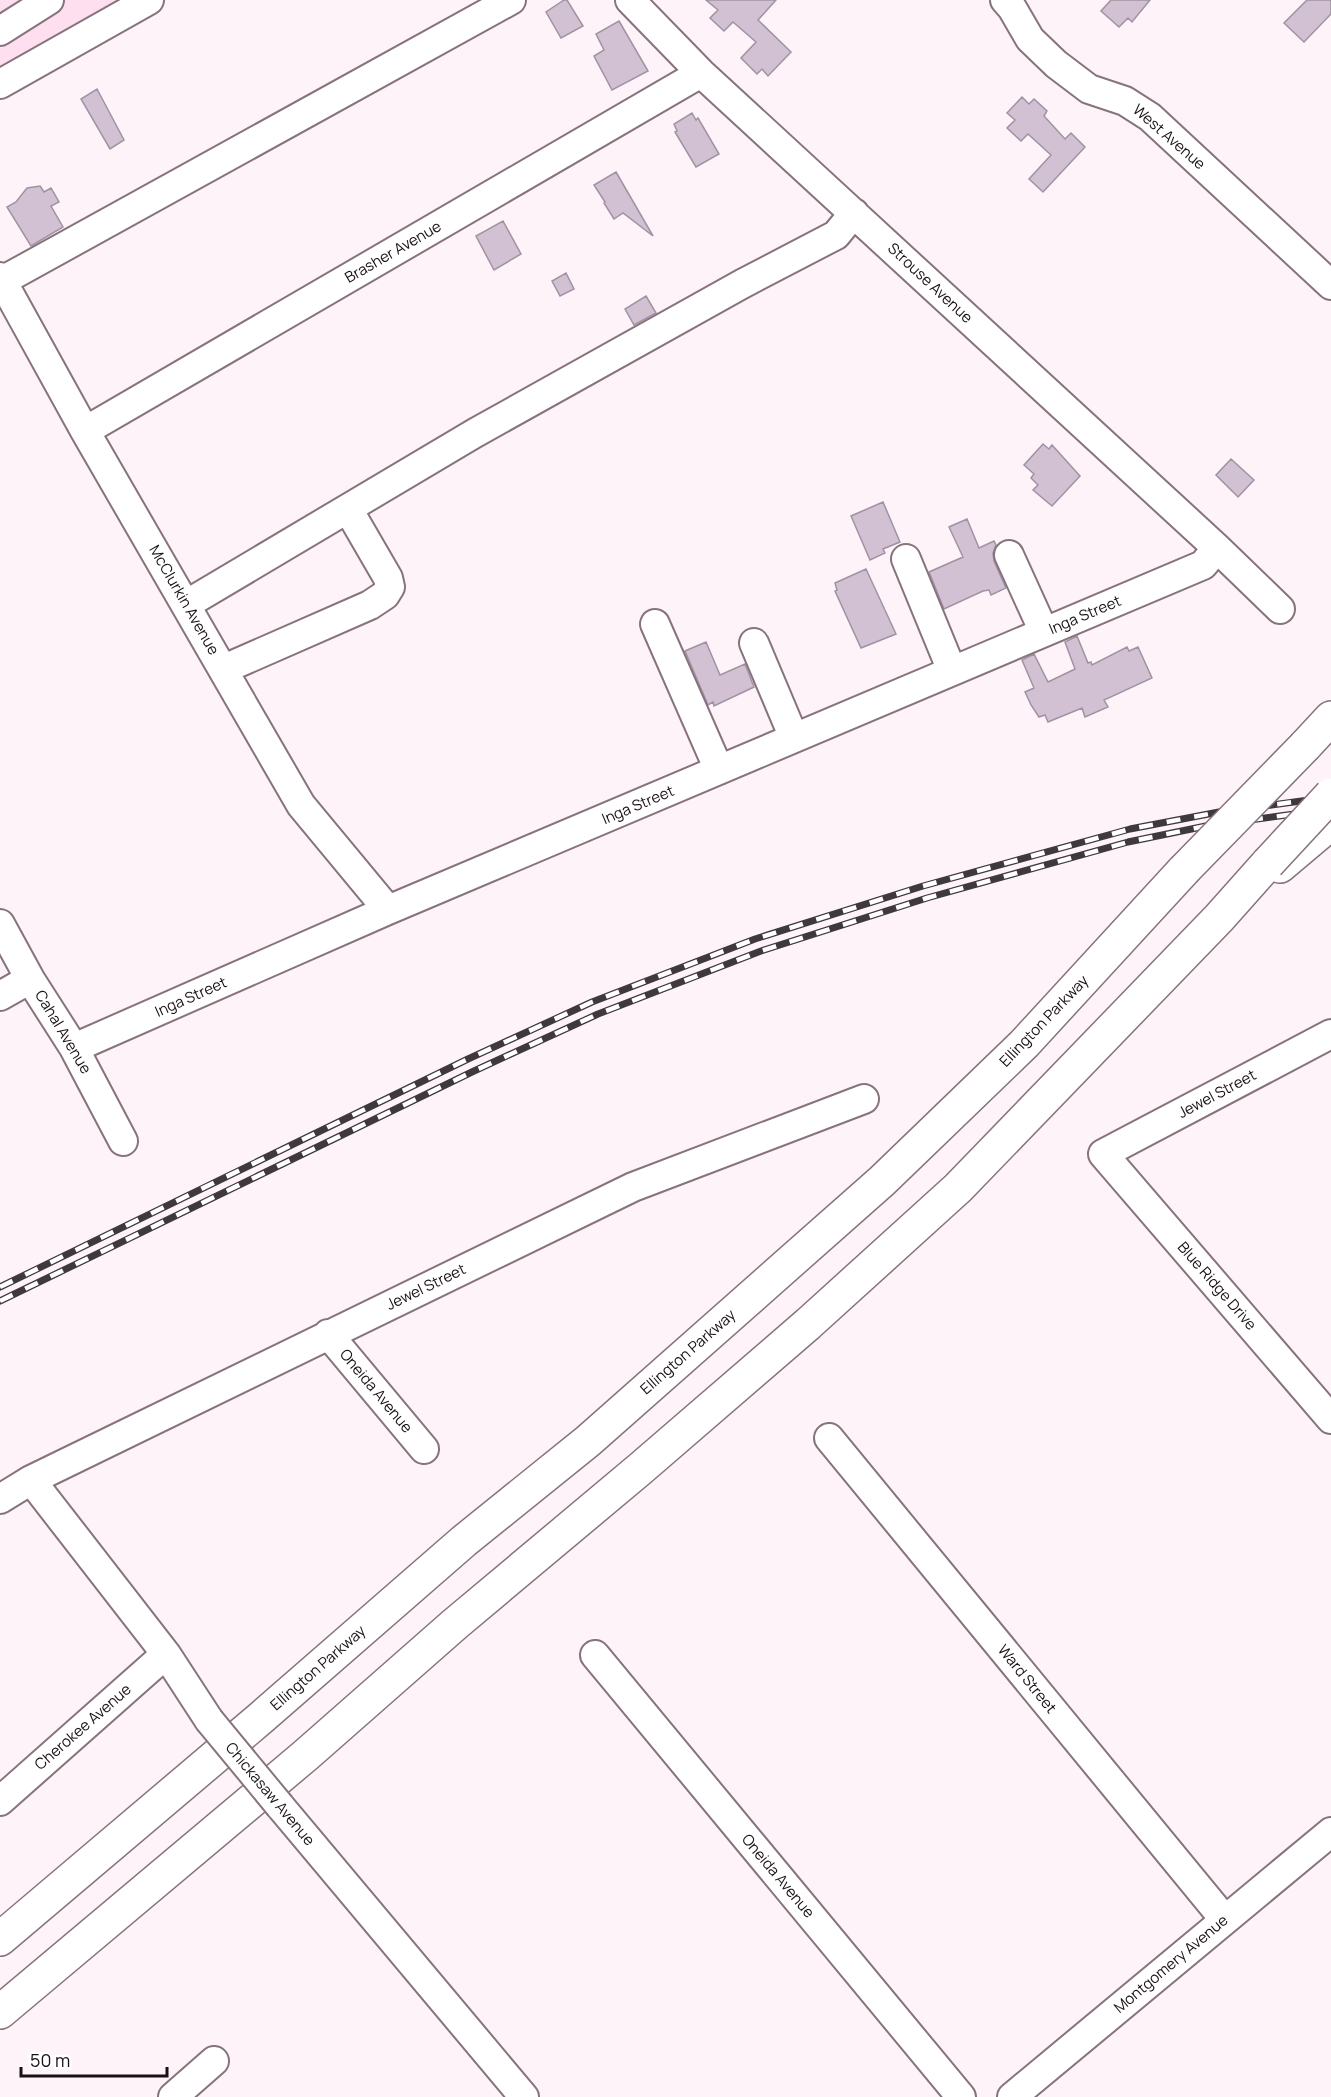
<svg xmlns="http://www.w3.org/2000/svg" width="1331" height="2097" viewBox="0 0 1331 2097" font-family="Manrope,sans-serif">
<style>
.built{fill:#fedfef}
.building{fill:#d1c1d3;stroke:#a192a3;stroke-width:1.5}
.lines{fill:none;stroke-linecap:round;stroke-linejoin:round}
.minor-casing{stroke:#87737d;stroke-width:32}
.highway-casing{stroke:#87737d;stroke-width:36}
.minor{stroke:#fff;stroke-width:28}
.highway{stroke:#fff;stroke-width:33}
.rail-casing{stroke:#3f383c;stroke-width:7}
.rail{stroke:#fff;stroke-width:4.5;stroke-dasharray:14;stroke-linecap:butt}
.minor-bridge-casing{stroke:#87737d;stroke-width:32;stroke-linecap:butt}
.highway-bridge-casing{stroke:#87737d;stroke-width:36;stroke-linecap:butt}
.minor-bridge{stroke:#fff;stroke-width:28}
.highway-bridge{stroke:#fff;stroke-width:33}
.labels{text-anchor:middle;stroke-width:5;stroke-linejoin:round;paint-order:stroke}
.street-label{font-size:15px;fill:#181115;stroke:#fff}
</style>
<rect width="100%" height="100%" fill="#fdf3f8"/>
<path class="built" d="M0,0h129l-129,73z"/>
<path class="building" d="M564,0h3l16,26 -22,12 -15,-26z
M706,0h70l-18,20 33,32 -23,24 -6,-7 -5,5 -16,-16 15,-16 -23,-20 -9,9 -14,-13 8,-8z
M1111,0h39l-18,22 -4,-4 -9,9 -18,-16z
M1307,0h24v14l-27,28 -20,-19z
M619,21l29,50 -36,19 -18,-34 10,-6 -8,-16z
M97,89l27,51 -14,9 -29,-50z
M1022,97l7,7 5,-5 13,12 -3,5 21,23 6,-6 14,14 -42,45 -14,-13 22,-24 -23,-21 -7,7 -14,-13 8,-8 -8,-7z
M692,113l4,7 2,-2 21,36 -23,13 -21,-35 2,-1 -3,-7z
M616,172l37,64 -30,-23 -9,6 -10,-16 1,-1 -11,-17z
M40,186l4,6 7,-4 8,14 -8,4 12,21 -32,19 -24,-39 9,-5 11,-14z
M503,221l18,33 -27,16 -18,-34z
M566,273l8,16 -14,7 -8,-15z
M646,296l10,17 -22,12 -9,-16z
M1043,444l6,5 3,-4 28,31 -28,30 -19,-16 5,-5 -7,-7 3,-4 -10,-9z
M1231,459l23,21 -16,17 -22,-22z
M883,502l17,40 -17,7 2,4 -15,7 -19,-44z
M967,519l12,29 15,-7 2,4 -3,8 1,8 12,27 -15,7 -2,-5 -6,1 -39,18 -15,-37 34,-15 -14,-30z
M866,569l30,65 -35,14 -26,-57 2,-1 -2,-7z
M1077,636l11,27 3,-1 1,3 35,-18 2,4 9,-4 14,31 -48,22 4,7 -23,10 -3,-9 -34,14 -3,-7 -6,2 -8,-12 -6,-13 9,-4 -12,-28 12,-6 14,28 27,-13 -10,-27z
M706,642l14,33 25,-11 9,23 -40,19 -1,-4 -5,3 -23,-54z"/>
<g class="lines">
<defs>
<path id="minor" d="M1005,0l7,8 18,31 26,25 33,25 36,12 25,16 181,168
M0,31l49,-31
M0,84l149,-84
M0,277l85,154 216,374 87,105
M2,281l509,-281
M85,431l616,-358
M1217,548l63,61
M1009,555l35,77
M906,559l46,112
M187,604l288,-171 267,-149 94,-49 18,-22
M655,624l64,146
M754,643l40,95
M224,669l146,-64 15,-10 5,-8 -2,-9 -40,-69
M0,924l30,55 44,69 49,93
M0,996l30,-17
M1331,1034l-228,120 228,265
M74,1048l314,-138 815,-345 14,-17 -516,-475 -71,-73
M328,1334l96,115
M829,1438l396,482
M31,1480l135,174 43,66
M0,1499l31,-19 602,-293 231,-88
M595,1655l366,442
M0,1801l166,-147
M280,1806l244,291
M173,2097l41,-36
M1012,2097l319,-265"/>
<path id="highway" d="M1305,746l26,-28
M1280,866l51,-43
M0,1939l262,-222 202,-176 124,-100 294,-260 142,-137 160,-174
M0,2012l306,-257 149,-131 185,-155 168,-145 150,-136 261,-270 49,-55"/>
</defs>
<use href="#minor" class="minor-casing"/>
<use href="#highway" class="highway-casing"/>
<use href="#minor" class="minor"/>
<use href="#highway" class="highway"/>
<defs>
<path id="rail" d="M0,1287l468,-228 124,-57 163,-63 168,-53 207,-57 89,-17 112,-15
M0,1301l474,-230 124,-57 163,-63 166,-53 201,-56 78,-16 125,-17"/>
</defs>
<use href="#rail" class="rail-casing"/>
<use href="#rail" class="rail"/>
<defs>
<path id="minor-bridge" d="M209,1720l71,86"/>
<path id="highway-bridge" d="M1268,863l63,-68
M1184,870l121,-124"/>
</defs>
<use href="#minor-bridge" class="minor-bridge-casing"/>
<use href="#highway-bridge" class="highway-bridge-casing"/>
<use href="#minor-bridge" class="minor-bridge"/>
<use href="#highway-bridge" class="highway-bridge"/>
</g>
<g class="labels">
<g class="street-label">
<text transform="translate(1169 137) rotate(41)" y="5">West Avenue</text>
<text transform="translate(393 252) rotate(-30)" y="5">Brasher Avenue</text>
<text transform="translate(930 283) rotate(43)" y="5">Strouse Avenue</text>
<text transform="translate(184 600) rotate(60)" y="5">McClurkin Avenue</text>
<text transform="translate(1085 615) rotate(-23)" y="5">Inga Street</text>
<text transform="translate(638 805) rotate(-23)" y="5">Inga Street</text>
<text transform="translate(191 997) rotate(-24)" y="5">Inga Street</text>
<text transform="translate(1044 1021) rotate(-46)" y="5">Ellington Parkway</text>
<text transform="translate(63 1032) rotate(59)" y="5">Cahal Avenue</text>
<text transform="translate(1217 1094) rotate(-28)" y="5">Jewel Street</text>
<text transform="translate(1217 1286) rotate(49)" y="5">Blue Ridge Drive</text>
<text transform="translate(426 1287) rotate(-26)" y="5">Jewel Street</text>
<text transform="translate(688 1352) rotate(-41)" y="5">Ellington Parkway</text>
<text transform="translate(376 1391) rotate(50)" y="5">Oneida Avenue</text>
<text transform="translate(318 1668) rotate(-41)" y="5">Ellington Parkway</text>
<text transform="translate(1027 1679) rotate(51)" y="5">Ward Street</text>
<text transform="translate(83 1727) rotate(-41)" y="5">Cherokee Avenue</text>
<text transform="translate(270 1794) rotate(50)" y="5">Chickasaw Avenue</text>
<text transform="translate(778 1876) rotate(50)" y="5">Oneida Avenue</text>
<text transform="translate(1171 1964) rotate(-40)" y="5">Montgomery Avenue</text>
</g>
</g>
<path d="M21 2067v9h146v-9" fill="none" stroke="#181115" stroke-width="3"/>
<text x="30" y="2067" font-size="18" fill="#181115" stroke="#ffffff" stroke-width="4.5" paint-order="stroke">50 m</text>
</svg>
